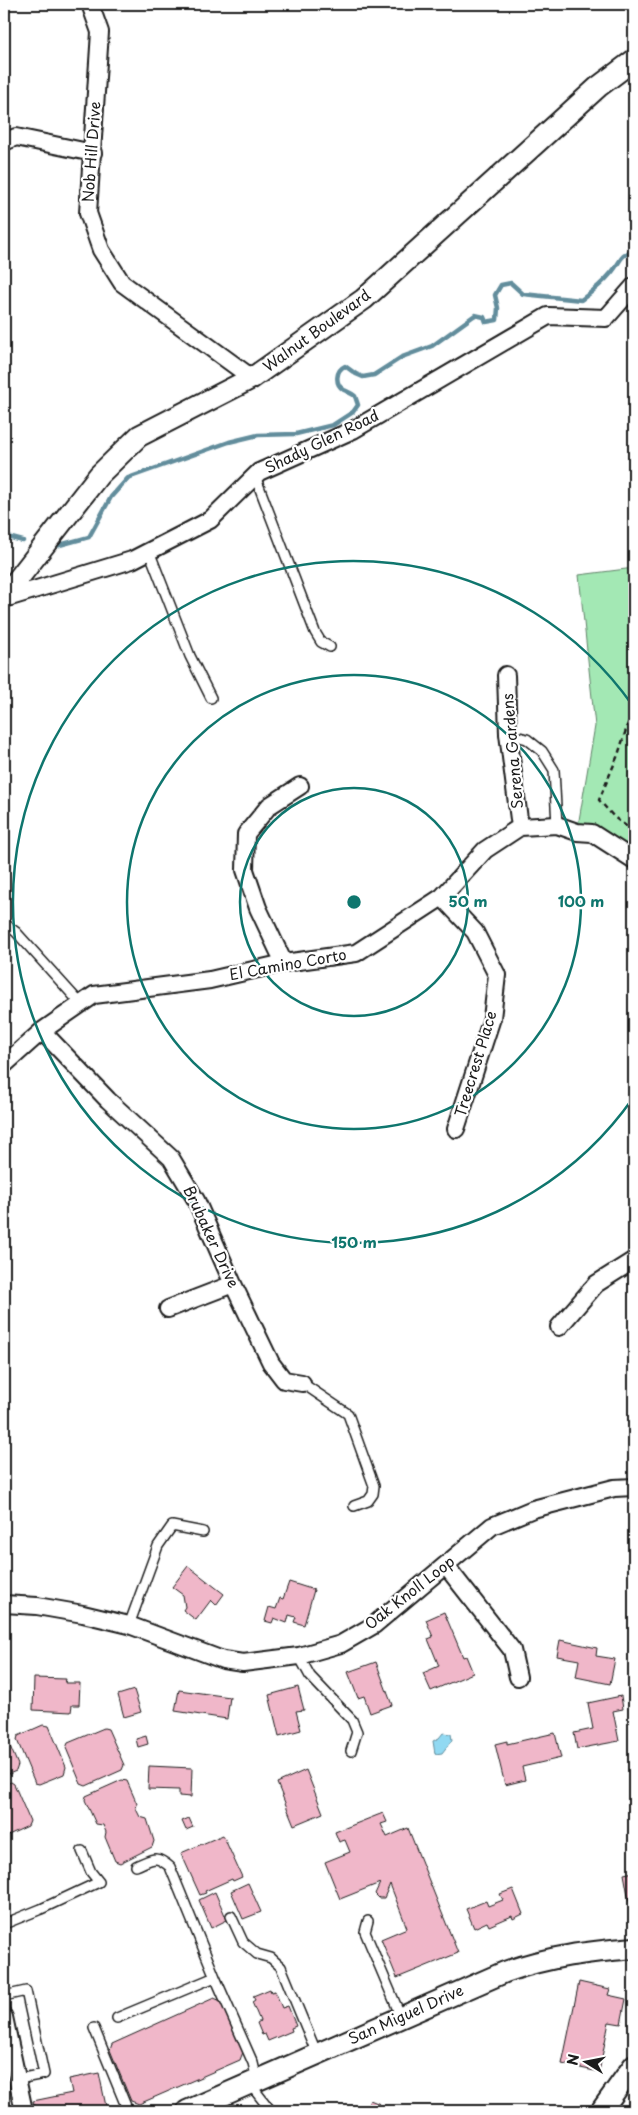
<svg xmlns="http://www.w3.org/2000/svg" width="638" height="2115" viewBox="0 0 638 2115" font-family="'Playpen Sans',sans-serif">
<style>
.green{fill:#a3e8b4;stroke:#608268}
.water{fill:#91d9f2;stroke:#628d9c}
.lines{fill:none;stroke-linecap:round;stroke-linejoin:round}
.stream{stroke:#628d9c;stroke-width:4.5}
.building{fill:#f0b7c9;stroke:#1c1c1c}
.service-casing{stroke:#1c1c1c;stroke-width:12}
.minor-casing{stroke:#1c1c1c;stroke-width:20}
.tertiary-casing{stroke:#1c1c1c;stroke-width:24}
.path{stroke:#1c1c1c;stroke-width:2.5;stroke-dasharray:5 4;stroke-linecap:butt}
.service{stroke:#fff;stroke-width:9}
.minor{stroke:#fff;stroke-width:16}
.tertiary{stroke:#fff;stroke-width:20}
.ring{fill:none;stroke:#0f766e;stroke-width:2.5}
.labels{text-anchor:middle;stroke-width:4.5;stroke-linejoin:round;paint-order:stroke}
.street-label{font-size:15px;fill:#1c1c1c;stroke:#fff}
.centre{fill:#0f766e;stroke:#fff;stroke-width:2.5}
.ring-label{font-size:15px;text-anchor:middle;font-weight:bold;fill:#0f766e;stroke:#fff;stroke-width:4.5;stroke-linejoin:round;paint-order:stroke}
</style>
<rect width="100%" height="100%" fill="#fff"/>
<filter id="ink" filterUnits="userSpaceOnUse"><feTurbulence type="fractalNoise" baseFrequency=".02" numOctaves="2"/><feDisplacementMap in="SourceGraphic" scale="10" xChannelSelector="R" yChannelSelector="G"/><feConvolveMatrix kernelMatrix="1 2 1 2 8 2 1 2 1" color-interpolation-filters="sRGB"/></filter>
<g filter="url(#ink)">
<path class="green" d="M634,568v292l-57,-28 18,-106 -16,-151z"/>
<path class="water" d="M443,1733l8,1 1,6 -10,13 -7,1 -2,-13 6,-3z"/>
<g class="lines">
<path class="stream" d="M4,536l19,5
M56,546l33,-9 22,-40 17,-19 101,-36 29,-7 38,-1 37,-9 20,-13 5,-7 -3,-9c-4,-3 -7,-4 -11,-6 -10,-6 -8,-20 1,-24l11,8 7,3 11,-2 28,-18 30,-11 43,-31 9,2 2,5 11,-2 1,-12 -3,-13 6,-10 10,-2 12,11 58,6c11,-8 22,-17 31,-28 10,-12 6,-15 22,-22"/>
</g>
<path class="building" d="M188,1566l36,28 -8,11 -5,-5 -15,20 -13,-10 2,-3 -2,-12 -11,-8z
M289,1582l25,8 -10,35 -10,-3 2,-5 -7,-2 -2,8 -13,-5 -2,5 -7,-2 4,-14 7,2 4,-11 3,1z
M444,1612l19,45 3,-1 7,17 -42,18 -8,-18 16,-7 -11,-27 5,-2 -7,-17z
M560,1640l37,8 -1,8 19,3 -5,25 -34,-7 3,-17 -22,-4z
M376,1662l16,43 -22,8 -6,-17 -6,2 -10,-26z
M34,1678l32,1 -1,4h15l-1,22h-7l-1,7 -38,-2z
M298,1687l6,23 -8,1 5,19 -22,6 -10,-41z
M134,1690l7,22 -17,5 -6,-22z
M179,1690l51,7 -3,22 -52,-8z
M621,1696l2,13 -10,2 6,30 -42,8 -3,-16 19,-4 -5,-26z
M43,1725l6,1 17,41 -2,7 -25,10 -4,-1 -18,-43 1,-4z
M104,1728l4,1 16,36 -2,5 -36,16 -5,-2 -15,-36 2,-5z
M4,1732l14,33 -2,6 -12,5z
M555,1733l6,25 -39,9 3,13 -20,5 -10,-41 12,-3v3z
M146,1736l2,8 -10,3 -2,-8z
M149,1766l43,2 -1,29 -12,-1v-6l-31,-1z
M306,1770l17,43 -29,12 -17,-42z
M122,1780l5,1 10,23 -1,5 4,8 7,2 7,22 -2,6 -32,16 -5,-2 -10,-24 1,-5 -3,-7 -7,-1 -11,-24 1,-4z
M11,1782l3,2 16,37 -2,5 -24,11v-52z
M383,1813l4,9 -6,2 6,13 21,-9 50,125 -61,25 -16,-39 26,-11 -17,-44 -6,14h-5l-4,-4 5,-11 -40,16 -15,-37 25,-10 -5,-12 -6,2 -4,-10z
M189,1818l4,9 -7,3 -4,-9z
M223,1835l19,42 -9,4 -1,-2 -27,12 1,2 -6,2 -19,-42z
M634,1872v33l-4,1 -6,-32z
M248,1883l13,29 -18,7 -12,-28z
M513,1889l10,25 -10,5 -1,-3 -23,10 -2,-4 -13,6 -8,-19 20,-8 2,5 15,-6 -3,-6z
M215,1892l12,28 -16,8 -12,-28z
M579,1982l31,7 -2,6 18,4 -5,25 -12,-2 -10,50 -37,-8z
M270,1989l1,3 4,-1 7,17 6,-2 8,20 -5,2 1,3 -24,10 -3,-7 -3,1 -5,-12 3,-2 -8,-19 3,-2 -2,-4z
M214,1998l7,3 22,51 -3,8 -101,44 -8,-3 -21,-51 2,-6z
M99,2073l8,38h-72l-2,-10 39,-8 -3,-14z
M370,2100l10,4 -2,3 11,4h-24z"/>
<g class="lines">
<defs>
<path id="service" d="M255,476l60,156 6,10 9,5
M149,551l41,105 21,42
M508,734l19,5 15,12 12,19 3,55
M4,923l12,9 65,72
M302,1383l46,31 26,72 -1,8 -5,7 -14,5
M129,1625l29,-79 14,-20 31,6
M299,1656l11,20 42,44 5,12 -6,19
M136,1866c17,-7 19,-12 34,1l45,110 38,86 4,17
M231,1916l12,26 14,12 14,4 10,9 36,87
M368,1921l-3,11 36,85
M4,1924l37,-15 58,-27 -8,-10 -9,-21
M4,1996l22,-5 18,83 -26,5
M117,2018l98,-41
M94,2028l34,83
M250,2084l21,27"/>
<path id="minor" d="M90,4l10,28 -12,181 13,37 21,33 130,95
M4,142l12,-5 77,16
M4,599l128,-39 78,-40 49,-48 94,-42 195,-114 58,2 28,-32
M506,675l2,59 12,93
M442,897l33,35 22,43 -5,43 -36,111
M284,963l-26,-55 -13,-38 1,-36 23,-28 31,-20
M42,1031l66,69 63,58 25,42 37,84 38,79 13,17 18,3
M4,1065l38,-34 52,-36 116,-15 74,-17 72,-10 86,-56 43,-47 35,-23 37,-2 20,7 15,1 42,27
M168,1309l65,-25
M559,1327l37,-43 38,-24
M446,1566l66,84 6,27
M4,1604l33,2 46,8 46,11 94,35 20,3 56,-7 42,-12 33,-19 118,-99 41,-17 81,-21 20,-1
M4,2017l20,94"/>
<path id="tertiary" d="M4,597l95,-122 40,-39 113,-58 112,-79 234,-212 36,-27
M187,2111l318,-139c46,-16 82,-20 129,-24
M601,2111l33,-46"/>
</defs>
<use href="#service" class="service-casing"/>
<use href="#minor" class="minor-casing"/>
<use href="#tertiary" class="tertiary-casing"/>
<path class="path" d="M634,705l-16,50 -19,45 15,17 20,15"/>
<use href="#service" class="service"/>
<use href="#minor" class="minor"/>
<use href="#tertiary" class="tertiary"/>
</g>
</g>
<g class="ring">
<circle cx="354" cy="902" r="114"/>
<circle cx="354" cy="902" r="227"/>
<path d="M633 1098A341 341 0 1 1 633 706"/>
</g>
<g class="labels">
<g class="street-label">
<text transform="translate(92 152) rotate(-86)" y="5">Nob Hill Drive</text>
<text transform="translate(317 331) rotate(-36)" y="5">Walnut Boulevard</text>
<text transform="translate(322 442) rotate(-26)" y="5">Shady Glen Road</text>
<text transform="translate(513 751) rotate(-95)" y="5">Serena Gardens</text>
<text transform="translate(288 965) rotate(-10)" y="5">El Camino Corto</text>
<text transform="translate(476 1064) rotate(-73)" y="5">Treecrest Place</text>
<text transform="translate(211 1237) rotate(65)" y="5">Brubaker Drive</text>
<text transform="translate(410 1593) rotate(-38)" y="5">Oak Knoll Loop</text>
<text transform="translate(406 2015) rotate(-24)" y="5">San Miguel Drive</text>
</g>
</g>
<circle cx="354" cy="902" r="8" class="centre"/>
<g class="ring-label">
<text x="468" y="907">50 m</text>
<text x="581" y="907">100 m</text>
<text x="354" y="1248">150 m</text>
</g>
<rect width="638" height="2115" fill="none" stroke="#fff" stroke-width="20"/>
<rect x="10" y="10" width="618" height="2095" fill="none" stroke="#1c1c1c" stroke-width="2" filter="url(#ink)"/>
<g transform="translate(586 2062) rotate(280)" stroke="#ffffff" stroke-width="4" paint-order="stroke">
<path d="M0-4L9 19L0 12L-9 19Z" fill="#1c1c1c"/>
<text y="-8" font-size="14" font-weight="bold" text-anchor="middle" fill="#1c1c1c">N</text>
</g>
</svg>
